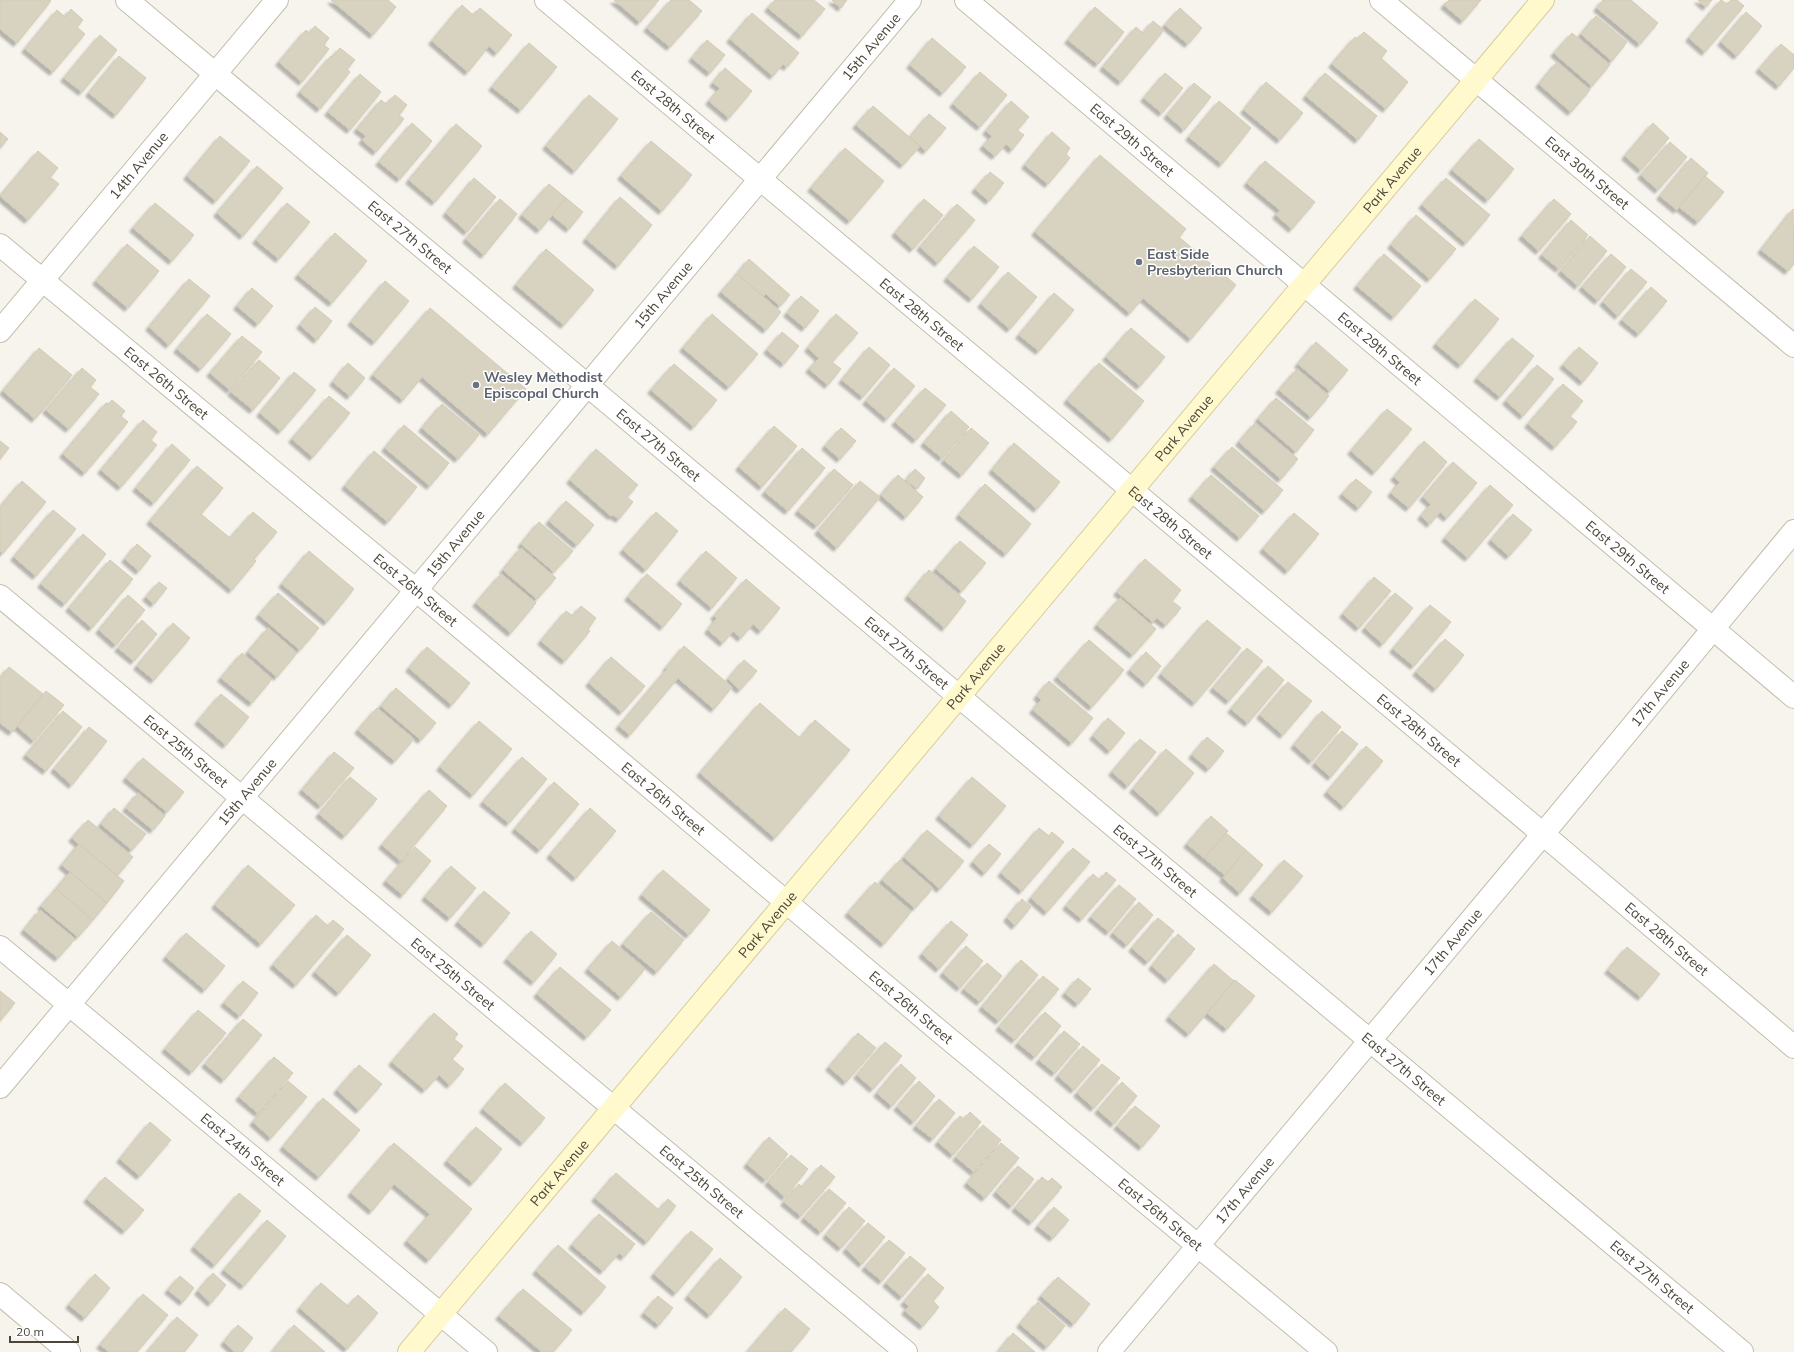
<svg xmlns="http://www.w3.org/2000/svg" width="1794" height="1352" viewBox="0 0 1794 1352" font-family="Mulish,sans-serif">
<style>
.building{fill:#d8d2c1;stroke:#d3cbb3;filter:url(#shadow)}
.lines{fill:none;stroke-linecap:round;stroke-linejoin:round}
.street-casing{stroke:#c2beae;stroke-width:24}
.secondary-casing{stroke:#d7ce9b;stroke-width:24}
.street{stroke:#fff;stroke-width:22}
.secondary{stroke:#fff9cd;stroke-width:22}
.worship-dot{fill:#6b7280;stroke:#fff;stroke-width:1.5}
.labels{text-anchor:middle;stroke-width:3;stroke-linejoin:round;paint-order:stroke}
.street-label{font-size:14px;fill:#4b4639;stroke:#fff}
.worship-label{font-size:14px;font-weight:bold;fill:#5b616d;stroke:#fff;text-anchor:start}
</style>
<defs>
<filter id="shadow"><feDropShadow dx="-3.5" dy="3.5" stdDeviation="1" flood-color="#0004"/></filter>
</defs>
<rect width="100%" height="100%" fill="#f6f4ec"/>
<path class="building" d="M0,0h49l2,1 -34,42 -17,-14z
M331,0h57l8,7 -23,28z
M614,0h45l-19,22z
M671,0h18l13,11 -32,36 -23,-19z
M775,0h39l11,9 -23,27 -34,-28z
M832,0h15l-6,8z
M1449,0h32l-18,21 -19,-16z
M1603,0h28l27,23 -18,21 -43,-36z
M1698,0h14l-6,7z
M1721,0l6,4 4,-4h6l7,6 -39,46 -16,-14z
M462,5l11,10 7,-7 32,27 -15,18 -8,-7 -21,26 -36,-31z
M1095,7l29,25 -26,32 -30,-24z
M1180,8l22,20 -14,16 -23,-19z
M71,9l12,11 -6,7 8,7 -32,38 -28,-23 32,-39 8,7z
M1746,12l16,14 -25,30 -16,-14z
M752,13l47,40 -12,14 -4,-3 -10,12 -43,-37z
M1596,16l31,26 -15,19 -31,-27z
M1153,21l11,9 -43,52 -18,-15 33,-40 7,6z
M315,26l14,12 -5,7 5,4 -27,33 -23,-20 27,-32 3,3z
M1364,32l23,19 -6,7 27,24 -22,27 -54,-45 23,-27 2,2z
M1572,33l38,32 -18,21 -38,-33z
M100,35l17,15 -35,42 -18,-14z
M932,38l34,29 -23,26 -33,-28z
M707,40l18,15 -15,18 -18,-15z
M529,43l28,24 -36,43 -29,-23z
M1781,44l13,11v13l-15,18 -20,-17z
M340,48l15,12 -8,9 3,3 -30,37 -20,-17 31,-36 1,1z
M119,56l27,22 -30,37 -27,-22z
M1557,62l33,28 -19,22 -32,-28z
M725,68l27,23 -23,27 -20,-17 11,-13 -7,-5z
M980,72l27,23 -27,32 -27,-23z
M1165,73l18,15 -21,25 -18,-15z
M1325,73l52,43 -19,24 -52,-44z
M360,74l21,18 -31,38 -22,-18z
M1266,82l37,31 -23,27 -36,-30z
M1194,83l17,14 -27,33 -17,-15z
M395,95l12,10 -8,10 5,4 -28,33 -14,-12 4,-4 -9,-7 24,-29 5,4z
M589,95l29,24 -43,52 -29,-25z
M1011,101l18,16 -12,13 7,5 -12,15 -6,-6 -11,12 -12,-10 9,-10 -6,-5z
M1219,101l32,27 -29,36 -33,-27z
M873,106l47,40 -17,19 -47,-40z
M929,114l17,14 -20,23 -16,-14z
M412,123l20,18 -32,38 -21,-17z
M1653,123l16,15 -28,32 -16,-14z
M456,124l26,22 -47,56 -26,-22z
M0,132l8,7 -8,9z
M1052,132l18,16 -4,6 4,4 -22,26 -23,-19z
M220,136l30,25 -34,40 -29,-25z
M1479,139l35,30 -26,31 -36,-30z
M651,141l41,34 -30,36 -41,-35z
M1670,142l17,15 -29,33 -17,-15z
M845,148l39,33 -34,40 -39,-33z
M38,151l20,17 -8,9 9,7 -31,36 -28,-24z
M1100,155l86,74 -7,8 57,48 -45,54 -48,-41 -13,15 -95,-81z
M1691,158l17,15 -31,37 -17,-14z
M1265,161l50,41 -23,27 -16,-14 4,-5 -33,-27z
M257,166l26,22 -40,48 -26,-23z
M990,172l14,11 -15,18 -14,-12z
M1705,176l19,16 -26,30 -19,-15z
M474,178l22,19 -29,35 -21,-19z
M1446,178l44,37 -24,28 -44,-38z
M549,184l17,14 -26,32 -18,-15z
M620,197l32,28 -34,41 -32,-27z
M566,198l17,14 -14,17 -17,-14z
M500,199l17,15 -33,41 -18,-16z
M924,199l19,16 -30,34 -18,-16z
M1554,199l17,15 -32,37 -17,-15z
M155,203l39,32 -22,26 -39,-33z
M287,203l23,19 -31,37 -23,-19z
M957,204l18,16 -37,43 -18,-16z
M1793,209l1,55 -6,7 -27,-21z
M1416,215l40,34 -26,30 -39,-34z
M1571,220l17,15 -29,34 -17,-14z
M335,233l32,28 -35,42 -34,-28z
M1590,236l17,15 -29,35 -17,-15z
M127,244l32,27 -31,37 -32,-27z
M974,246l25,21 -27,32 -25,-21z
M546,249l48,41 -30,35 -48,-40z
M1384,254l37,32 -27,31 -37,-31z
M1611,254l15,13 -28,34 -16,-14z
M749,259l41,36 -10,11 -14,-12 -3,2 -26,-22z
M1631,269l16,13 -29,34 -15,-14z
M1008,272l29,25 -27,32 -29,-25z
M737,274l44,38 -15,18 -45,-38z
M189,279l21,17 -41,49 -20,-18z
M385,281l24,20 -34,41 -24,-20z
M1651,287l16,14 -28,33 -17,-14z
M252,288l21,18 -15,18 -21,-18z
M1054,293l20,17 -35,41 -20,-16z
M801,296l18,15 -14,17 -18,-15z
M1475,299l24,20 -38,46 -25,-21z
M315,307l17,14 -15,19 -17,-15z
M430,308l96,81 -38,45 -66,-57 -19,23 -30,-25z
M207,314l24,20 -30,35 -24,-20z
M712,314l46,40 -29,33 -46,-39z
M836,314l22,19 -26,29 9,7 -13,16 -19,-16 10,-11 -11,-10z
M1131,328l34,29 -25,29 -34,-29z
M782,332l17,14 -15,18 -17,-14z
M242,336l20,16 -32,38 -20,-17z
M1512,338l22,18 -34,41 -23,-19z
M1316,342l32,28 -18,21 -32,-27z
M869,347l21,18 -27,32 -21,-17z
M1579,347l19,16 -15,19 -20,-17z
M39,348l33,27 -37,44 -32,-28z
M259,360l21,18 -27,32 -22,-18z
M348,363l17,15 -15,18 -17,-14z
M1099,363l45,38 -32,38 -45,-39z
M674,364l43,36 -23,27 -43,-37z
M1537,365l17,14 -31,37 -17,-15z
M82,368l14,12 -6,7 9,7 -30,35 -23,-19z
M894,368l21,18 -28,33 -21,-18z
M1297,369l32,27 -18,21 -32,-27z
M294,372l22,18 -35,41 -21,-18z
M1563,384l20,17 -13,15 7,6 -22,25 -27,-23z
M925,388l21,17 -30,35 -21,-18z
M329,396l21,17 -37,44 -21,-18z
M1276,398l38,32 -18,22 -38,-33z
M112,400l13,11 -4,5 7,6 -43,51 -22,-19 43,-51 2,1z
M442,404l37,31 -21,24 -36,-31z
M1387,409l25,20 -37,43 -24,-21z
M951,411l18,16 -27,31 -18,-15z
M143,420l14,12 -6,8 6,5 -36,42 -20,-17z
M1255,423l43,36 -17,20 -42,-37z
M404,425l45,38 -19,23 -45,-38z
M774,426l23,20 -35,41 -23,-20z
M841,428l15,13 -16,18 -15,-13z
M971,428l18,15 -27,32 -18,-15z
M0,441l9,7 -9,11z
M1424,441l23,21 -38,46 -18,-15 9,-11 -6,-5z
M1014,443l46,39 -23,27 -45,-39z
M172,444l18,16 -36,43 -18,-15z
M1232,447l51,43 -18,21 -51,-44z
M802,448l23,20 -37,43 -23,-19z
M596,449l42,36 -11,12 6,5 -14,17 -6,-4 -2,1 -41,-36z
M374,451l43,36 -29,35 -43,-36z
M1453,462l24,21 -30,35 -7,-6 -10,12 -9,-8 10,-12 -8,-7z
M197,466l26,22 -22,26 29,24 23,-26 24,20 -23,27 2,2 -24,29 -82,-69z
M834,469l19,16 -36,41 -19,-15z
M915,469l10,9 -8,11 -11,-9z
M898,475l25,22 -17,20 -25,-22z
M1211,475l48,41 -19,22 -48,-41z
M1356,479l16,13 -13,16 -17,-14z
M22,481l24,21 -43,51 -3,-2v-44z
M860,481l20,16 -43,51 -19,-17z
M985,484l46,40 -25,30 -47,-39z
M1490,485l23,20 -45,53 -23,-20z
M566,501l28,24 -17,20 -28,-24z
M53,510l23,19 -40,47 -22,-19z
M656,512l22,19 -32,39 -23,-20z
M1294,513l25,21 -31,37 -25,-22z
M1513,514l19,16 -23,26 -18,-16z
M539,522l34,29 -19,21 -33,-28z
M83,534l23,20 -41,50 -24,-20z
M960,541l26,22 -24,28 -26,-22z
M137,544l14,12 -12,15 -14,-12z
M521,548l35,30 -19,21 -34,-29z
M309,551l45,38 -27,33 -45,-38z
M706,551l31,27 -25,30 -32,-27z
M1145,559l36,31 -9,11 9,7 -15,17 -9,-7 -4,4 -36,-30z
M110,560l23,19 -41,49 -23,-20z
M929,570l37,31 -21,27 -37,-32z
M501,574l35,29 -25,30 -35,-30z
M647,574l35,30 -19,23 -35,-30z
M1374,577l17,14 -32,37 -16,-14z
M746,579l34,29 -19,23 -8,-7 -12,14 -8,-7 -10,12 -15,-13 9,-12 -3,-2z
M159,582l8,6 -13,16 -8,-7z
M278,593l41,35 -19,22 -41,-35z
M1395,593l18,15 -30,36 -18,-16z
M128,595l17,15 -29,35 -17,-15z
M1120,598l36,31 -23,26 -36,-30z
M1430,605l21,17 -37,44 -21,-17z
M581,606l15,12 -8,11 2,2 -25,30 -24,-20 25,-30 7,5z
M142,620l15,14 -23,27 -16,-13z
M1207,620l34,28 -46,55 -34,-29z
M173,623l17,15 -36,42 -17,-14z
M268,628l29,25 -20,24 -29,-25z
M1445,639l19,16 -28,34 -20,-17z
M1089,640l35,30 -32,37 -35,-30z
M684,646l48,41 -18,22 -36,-31 -48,57 -11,-9 48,-57 -1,-1z
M427,647l43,36 -18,22 -43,-37z
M1247,648l16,13 -34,40 -16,-13z
M1146,652l15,14 -15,18 -16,-14z
M242,653l30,26 -20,24 -31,-25z
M611,657l34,29 -23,26 -33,-29z
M744,660l13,11 -17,19 -12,-11z
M1268,666l16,14 -36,43 -17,-14z
M9,667l34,27 -31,38 -12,-9v-45z
M1049,681l44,37 -21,25 -39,-33 8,-10 -4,-4z
M1288,682l24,19 -29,34 -23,-20z
M396,688l40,35 -15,17 -40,-34z
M46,691l18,14 -30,36 -17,-15z
M221,694l28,23 -23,28 -28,-24z
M760,703l40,35 15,-18 35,30 -75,88 -75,-65z
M377,708l37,31 -19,22 -37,-31z
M63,711l19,16 -36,44 -20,-16z
M1322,711l19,16 -29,34 -18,-16z
M1108,718l17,15 -15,18 -17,-15z
M479,721l33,28 -39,46 -33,-28z
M89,727l18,14 -35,44 -18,-16z
M1342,731l16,13 -27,33 -16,-14z
M1207,737l17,14 -15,18 -17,-14z
M1140,739l16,13 -28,34 -16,-14z
M1366,746l17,15 -39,46 -17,-15z
M1166,749l28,24 -34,40 -27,-24z
M334,752l20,16 -33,38 -19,-16z
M522,757l25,22 -38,44 -26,-21z
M143,758l41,34 -17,20 -41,-34z
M350,777l27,22 -32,37 -26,-22z
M972,777l34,29 -33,39 -34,-29z
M554,782l25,22 -39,46 -25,-21z
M429,790l18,16 -46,55 -19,-16z
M138,793l27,23 -12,14 -27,-22z
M114,808l32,26 -14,16 -31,-26z
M590,808l26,23 -40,47 -26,-23z
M1211,816l17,15 -24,27 -17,-14z
M88,820l45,37 -16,19 -45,-38z
M1039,828l10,8 3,-4 12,10 -42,49 -21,-18z
M927,830l37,31 -24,28 -36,-32z
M1226,833l20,17 -21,25 -21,-17z
M79,844l45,37 -17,22 -45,-38z
M989,844l12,10 -16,19 -12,-11z
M415,847l16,14 -28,34 -17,-14z
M1073,848l17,14 -43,50 -16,-14z
M1246,850l17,15 -23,28 -17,-15z
M900,860l33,28 -18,20 -33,-28z
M1284,860l19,16 -31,36 -19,-16z
M248,865l47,40 -34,39 -46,-39z
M451,866l25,22 -26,30 -25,-21z
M663,870l47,40 -21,25 -47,-40z
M70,872l37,31 -14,17 -37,-31z
M1106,872l10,8 -34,39 -16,-13 27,-32 7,6z
M875,882l36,30 -27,32 -36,-31z
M1119,885l17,14 -27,33 -18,-15z
M56,889l37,31 -15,17 -37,-31z
M484,891l26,22 -26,31 -26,-22z
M1022,899l9,8 -16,19 -8,-8z
M1139,902l14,13 -26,30 -14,-12z
M40,910l35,29 -17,19 -34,-28z
M651,912l33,28 -27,32 -34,-28z
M316,915l12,11 5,-6 11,9 -48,56 -23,-20z
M1158,918l16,13 -26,31 -16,-14z
M951,921l17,14 -29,34 -17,-15z
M531,931l26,23 -23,28 -27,-23z
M186,933l39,33 -20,24 -39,-33z
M1178,934l17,15 -27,31 -16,-14z
M347,935l24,20 -32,38 -24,-21z
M612,941l33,28 -24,28 -33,-28z
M966,946l17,15 -23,27 -17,-15z
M1627,947l33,27 -19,23 -33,-27z
M1021,960l17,15 -39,46 -17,-14z
M987,963l15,13 -22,26 -16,-13z
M1214,964l20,17 -45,53 -20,-17z
M560,967l51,43 -24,27 -50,-43z
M1043,976l16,13 -44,51 -16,-13z
M1078,978l13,11 -13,15 -13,-11z
M1235,980l20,16 -28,33 -20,-16z
M243,981l15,12 -18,23 -16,-13z
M0,991l15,12 -15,18z
M198,1010l28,23 -34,39 -27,-23z
M1045,1012l16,14 -26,31 -17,-14z
M434,1013l24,21 -4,5 9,7 -11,13 12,10 -14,16 -11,-10 -14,15 -33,-28z
M243,1019l19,16 -38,45 -19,-16z
M1064,1031l16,13 -25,29 -16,-13z
M858,1033l18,15 -30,34 -17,-15z
M885,1042l17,14 -29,33 -16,-14z
M1083,1046l17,14 -26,30 -16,-14z
M274,1057l19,16 -35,40 -19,-16z
M901,1064l15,14 -24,28 -15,-13z
M1102,1064l18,14 -26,30 -17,-15z
M359,1065l23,19 -23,26 -22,-20z
M288,1081l19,16 -36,41 -18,-16z
M919,1081l16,15 -21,26 -17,-15z
M1122,1082l15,14 -23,28 -16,-14z
M505,1083l40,35 -22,25 -40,-34z
M323,1098l37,32 -41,47 -36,-30z
M939,1099l16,14 -22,26 -17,-13z
M1135,1106l25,20 -18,21 -25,-21z
M970,1112l11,10 -28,33 -15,-13 22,-26 4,3z
M150,1122l21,18 -31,36 -20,-17z
M983,1125l18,15 -27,32 -18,-15z
M476,1127l26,22 -29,34 -26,-22z
M769,1137l19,17 -22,26 -19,-16z
M394,1143l78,66 -43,51 -22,-19 23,-27 -36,-30 -22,27 -21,-18z
M1001,1143l18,15 -34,40 -18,-15z
M791,1155l17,14 -23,28 -17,-15z
M821,1165l14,12 -34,39 -17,-14 15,-18 3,3z
M1018,1166l16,13 -22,27 -16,-14z
M616,1173l43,37 9,-11 8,7 -29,36 -52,-44z
M105,1177l39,33 -19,21 -38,-32z
M1042,1177l6,5 4,-4 10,9 -30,35 -17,-14z
M829,1189l17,14 -25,29 -17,-14z
M239,1193l22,18 -46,54 -21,-18z
M849,1207l16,14 -24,27 -15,-13z
M1054,1207l15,13 -16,18 -15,-12z
M599,1214l36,30 -11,13 -5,-4 -16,18 -31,-26z
M267,1220l19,16 -42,50 -20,-16z
M868,1223l17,14 -23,27 -16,-15z
M691,1231l22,18 -37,44 -22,-19z
M889,1240l16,13 -23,28 -17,-14z
M558,1245l48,42 -22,25 -48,-41z
M910,1256l16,13 -24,28 -16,-14z
M720,1258l22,19 -32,38 -22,-19z
M213,1273l13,12 -15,18 -13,-12z
M95,1274l15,14 -25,30 -16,-13z
M928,1274l16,14 -11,13 6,6 -16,19 -18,-15 4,-5 -5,-4z
M180,1276l14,12 -11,14 -15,-12z
M1058,1277l32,27 -16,20 -33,-28z
M321,1283l27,23 10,-11 20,18 -31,36 -47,-41z
M523,1289l49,41 -19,22h-11l-43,-36z
M143,1294l25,21 -31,37h-28l-9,-7z
M658,1296l15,12 -14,17 -15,-12z
M1038,1302l27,24 -18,21 -27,-23z
M785,1308l25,21 -19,23h-44z
M177,1317l21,18 -14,17h-37z
M238,1325l15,13 -11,14h-7l-11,-10z
M294,1325l31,27h-53z
M1013,1333l22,19h-37z"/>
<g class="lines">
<defs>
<g id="street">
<path id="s1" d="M127,0l1615,1352"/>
<path id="s2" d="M546,0l997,834 251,213"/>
<path id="s3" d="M966,0l828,697"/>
<path id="s4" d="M1381,0l413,346"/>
<path id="s5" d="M0,245l416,345 522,440 388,322"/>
<path id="s6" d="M0,331l277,-331"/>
<path id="s7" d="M0,596l906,756"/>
<path id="s8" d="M0,947l486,405"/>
<path id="s9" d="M0,1087l910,-1087"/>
<path d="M0,1294l69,58"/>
<path id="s10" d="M1109,1352l434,-518 251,-303"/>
</g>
<g id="secondary">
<path id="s11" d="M409,1352l1134,-1352"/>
</g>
</defs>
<use href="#street" class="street-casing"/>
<use href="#secondary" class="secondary-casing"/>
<use href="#street" class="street"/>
<use href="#secondary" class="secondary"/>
</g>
<g class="worship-dot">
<circle cx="1139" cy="262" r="4"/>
<circle cx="476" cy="385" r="4"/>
</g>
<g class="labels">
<g class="street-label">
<text dy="5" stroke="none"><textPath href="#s9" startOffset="1357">15th Avenue</textPath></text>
<text dy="5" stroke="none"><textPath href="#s2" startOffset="166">East 28th Street</textPath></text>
<text dy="5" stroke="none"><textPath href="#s3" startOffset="217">East 29th Street</textPath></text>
<text dy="5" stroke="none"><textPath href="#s6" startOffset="216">14th Avenue</textPath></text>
<text dy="5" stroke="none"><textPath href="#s4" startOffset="269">East 30th Street</textPath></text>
<text dy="5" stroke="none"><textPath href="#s11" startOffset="1530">Park Avenue</textPath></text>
<text dy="5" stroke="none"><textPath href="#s1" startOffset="369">East 27th Street</textPath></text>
<text dy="5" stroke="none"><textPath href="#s9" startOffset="1033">15th Avenue</textPath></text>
<text dy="5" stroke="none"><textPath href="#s2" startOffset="490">East 28th Street</textPath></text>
<text dy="5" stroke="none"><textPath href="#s3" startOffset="541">East 29th Street</textPath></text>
<text dy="5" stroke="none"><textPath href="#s5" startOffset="216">East 26th Street</textPath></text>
<text dy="5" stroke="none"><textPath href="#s11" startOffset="1206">Park Avenue</textPath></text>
<text dy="5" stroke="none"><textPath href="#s1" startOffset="693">East 27th Street</textPath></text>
<text dy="5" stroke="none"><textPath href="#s2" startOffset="814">East 28th Street</textPath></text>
<text dy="5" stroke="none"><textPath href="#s9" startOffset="709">15th Avenue</textPath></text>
<text dy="5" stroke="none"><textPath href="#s3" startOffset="865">East 29th Street</textPath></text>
<text dy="5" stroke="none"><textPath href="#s5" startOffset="540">East 26th Street</textPath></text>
<text dy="5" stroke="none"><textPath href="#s1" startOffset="1017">East 27th Street</textPath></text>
<text dy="5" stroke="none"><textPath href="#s11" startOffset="882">Park Avenue</textPath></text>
<text dy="5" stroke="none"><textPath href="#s10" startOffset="859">17th Avenue</textPath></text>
<text dy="5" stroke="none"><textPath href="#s2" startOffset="1138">East 28th Street</textPath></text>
<text dy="5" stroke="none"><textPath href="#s7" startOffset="242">East 25th Street</textPath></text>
<text dy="5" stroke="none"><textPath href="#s9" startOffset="385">15th Avenue</textPath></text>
<text dy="5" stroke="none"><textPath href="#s5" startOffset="864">East 26th Street</textPath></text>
<text dy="5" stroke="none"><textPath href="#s1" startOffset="1341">East 27th Street</textPath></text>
<text dy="5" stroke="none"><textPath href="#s11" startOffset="558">Park Avenue</textPath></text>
<text dy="5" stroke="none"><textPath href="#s2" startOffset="1462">East 28th Street</textPath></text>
<text dy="5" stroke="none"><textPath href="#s10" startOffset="535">17th Avenue</textPath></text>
<text dy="5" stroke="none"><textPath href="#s7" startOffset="590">East 25th Street</textPath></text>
<text dy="5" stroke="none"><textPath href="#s5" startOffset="1188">East 26th Street</textPath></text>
<text dy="5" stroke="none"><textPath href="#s1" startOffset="1665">East 27th Street</textPath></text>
<text dy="5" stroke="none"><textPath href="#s8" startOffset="316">East 24th Street</textPath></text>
<text dy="5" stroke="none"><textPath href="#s11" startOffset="234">Park Avenue</textPath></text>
<text dy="5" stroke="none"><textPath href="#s7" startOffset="914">East 25th Street</textPath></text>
<text dy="5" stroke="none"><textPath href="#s10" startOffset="211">17th Avenue</textPath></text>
<text dy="5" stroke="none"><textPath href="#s5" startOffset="1512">East 26th Street</textPath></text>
<text dy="5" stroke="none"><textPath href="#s1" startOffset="1989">East 27th Street</textPath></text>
</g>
<g class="worship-label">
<text x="1147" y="259">East Side<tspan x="1147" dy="16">Presbyterian Church</tspan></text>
<text x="484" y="382">Wesley Methodist<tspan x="484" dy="16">Episcopal Church</tspan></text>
</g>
</g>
<path d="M10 1336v6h68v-6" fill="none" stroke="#4b4639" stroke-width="2"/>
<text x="16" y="1336" font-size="12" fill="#4b4639" stroke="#ffffff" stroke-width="3" paint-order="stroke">20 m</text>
</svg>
